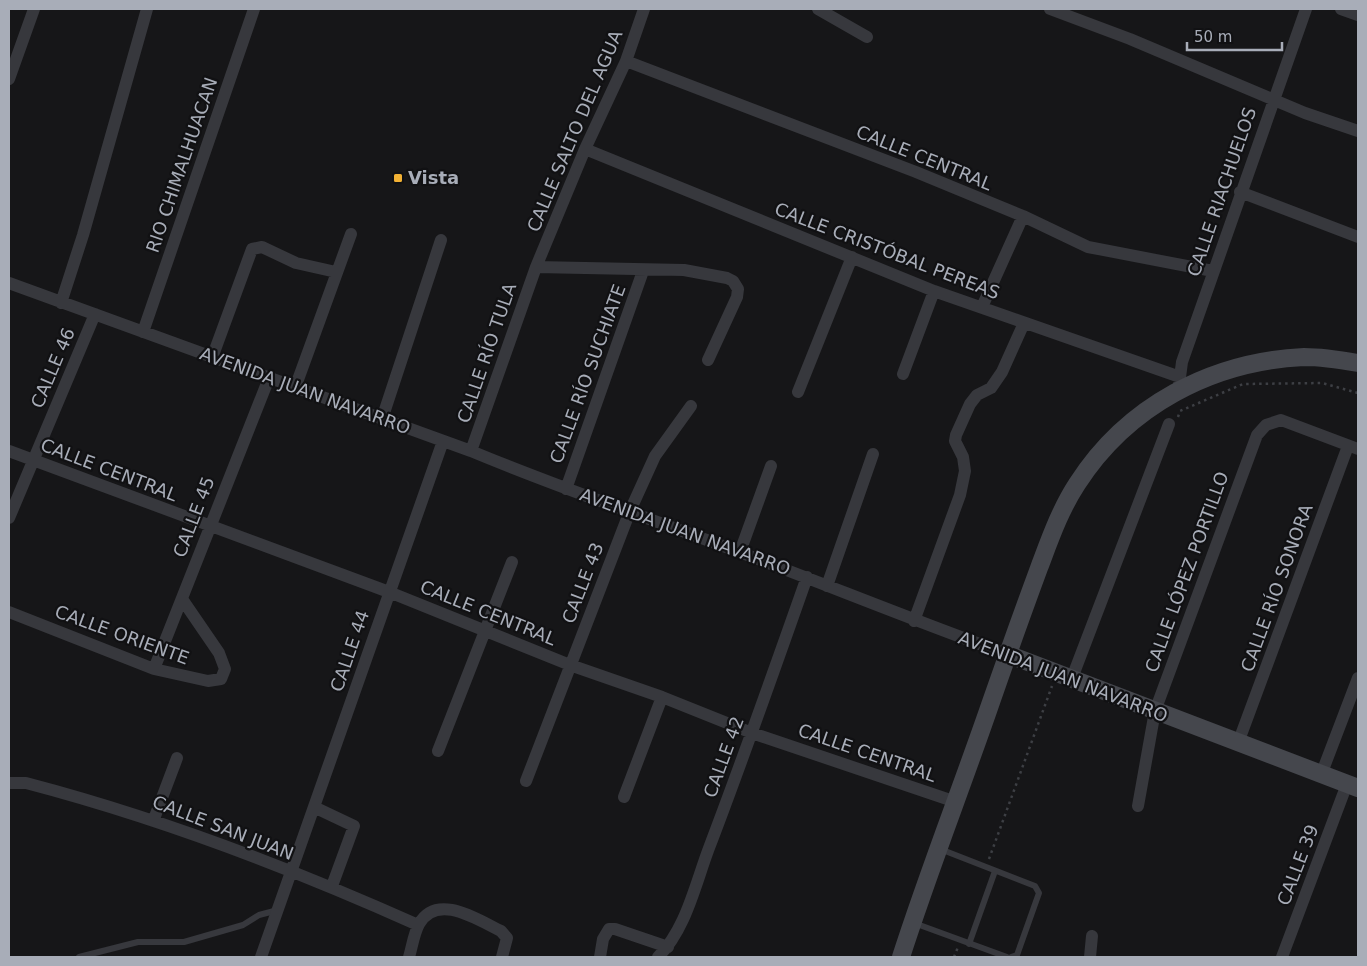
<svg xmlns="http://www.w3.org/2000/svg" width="1367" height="966" viewBox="0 0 1367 966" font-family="'DejaVu Sans',sans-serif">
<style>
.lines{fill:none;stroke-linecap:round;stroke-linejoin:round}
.path{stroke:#3d3f44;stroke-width:2.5;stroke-dasharray:2.5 4;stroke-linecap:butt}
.service{stroke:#37383d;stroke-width:6}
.minor{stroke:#37383d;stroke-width:12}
.secondary{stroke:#45474d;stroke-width:18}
.poi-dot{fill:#f2b134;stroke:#111113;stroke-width:2}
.labels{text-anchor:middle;stroke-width:4.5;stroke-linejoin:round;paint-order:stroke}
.street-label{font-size:18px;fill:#a8adb8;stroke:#111113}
.poi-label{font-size:18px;font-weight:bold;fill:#a8adb8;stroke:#111113;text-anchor:start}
</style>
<rect width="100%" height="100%" fill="#161618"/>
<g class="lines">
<path class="path" d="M1178,417l2,-6 63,-27 79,-1 36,10
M989,859l63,-173
M954,957l4,-10"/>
<path class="service" d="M940,849l95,37 4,7 -22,62 -6,2
M914,923l93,34
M969,944l26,-73
M79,957l59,-15h46l59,-17 16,-10 19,-5"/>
<path class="minor" d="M818,9l49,28
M1050,9l80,30 175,74 53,18
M1341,9l17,6
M626,61l290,111 107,44 65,31 125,24
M9,79l25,-70
M585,149l349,142 246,86
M1240,192l118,45
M536,267l148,3 43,8 6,3 5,8 -1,8 -29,63
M9,283l462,168c86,36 175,66 263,99 91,34 181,71 273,104
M61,303l22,-68 64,-226
M982,307l41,-91
M143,332l111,-323
M212,358l40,-109 10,-2 34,16 40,9
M903,374l31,-83
M1179,385l3,-23 124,-353
M295,388l56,-154
M798,392l54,-135
M382,419l59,-179
M9,451l380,141 181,73 92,32 90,36 204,69
M471,451l65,-184 49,-118 41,-88 18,-52
M566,489l77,-218
M9,518l86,-204
M740,552l31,-86
M827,586l46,-132
M9,612l145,57 54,12 13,-2 4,-10 -6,-16 -37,-54
M914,621l46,-126 5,-24 -2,-14 -8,-16 1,-6 14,-31 7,-9 14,-7 11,-16 22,-49
M154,669l115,-291
M1072,678l97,-254
M1238,743l110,-297
M438,751l74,-189
M1321,775l37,-97
M526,781l104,-270 25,-55 36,-50
M9,783h17c134,35 265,85 392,142
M624,797l38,-100
M1138,806l17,-95 102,-276 9,-10 15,-5 77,29
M316,808l38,18 -22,60
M154,819l23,-61
M261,957l182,-516
M409,957c3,-10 5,-24 10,-33 18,-32 59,-4 82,7l6,7 -5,19
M600,957l3,-18 6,-10h6l53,18
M658,957c28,-28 37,-72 51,-109 34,-89 66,-180 98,-271
M1090,957l2,-21
M1282,957l65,-173"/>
<path class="secondary" d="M1007,654l351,134
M901,957c27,-84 60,-168 89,-252 16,-46 32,-91 49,-137 11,-29 21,-58 38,-84 50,-78 135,-123 227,-127 18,0 37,3 54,6"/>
</g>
<rect class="poi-dot" x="393" y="173" width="10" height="10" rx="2.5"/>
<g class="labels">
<g class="street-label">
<text transform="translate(575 131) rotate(-67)" y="6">CALLE SALTO DEL AGUA</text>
<text transform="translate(924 158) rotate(22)" y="6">CALLE CENTRAL</text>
<text transform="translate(182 165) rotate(-71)" y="6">RIO CHIMALHUACAN</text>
<text transform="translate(1222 192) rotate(-71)" y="6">CALLE RIACHUELOS</text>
<text transform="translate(887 251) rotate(21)" y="6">CALLE CRISTÓBAL PEREAS</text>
<text transform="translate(487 353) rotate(-71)" y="6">CALLE RÍO TULA</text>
<text transform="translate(53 368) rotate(-67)" y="6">CALLE 46</text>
<text transform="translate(588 374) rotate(-70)" y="6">CALLE RÍO SUCHIATE</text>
<text transform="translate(305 391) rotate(20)" y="6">AVENIDA JUAN NAVARRO</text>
<text transform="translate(109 470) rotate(21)" y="6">CALLE CENTRAL</text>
<text transform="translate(194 517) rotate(-69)" y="6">CALLE 45</text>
<text transform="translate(685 532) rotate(20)" y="6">AVENIDA JUAN NAVARRO</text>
<text transform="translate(1187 572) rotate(-70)" y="6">CALLE LÓPEZ PORTILLO</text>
<text transform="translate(583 583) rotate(-69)" y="6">CALLE 43</text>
<text transform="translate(1277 588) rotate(-70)" y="6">CALLE RÍO SONORA</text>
<text transform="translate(488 613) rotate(22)" y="6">CALLE CENTRAL</text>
<text transform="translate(122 635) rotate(20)" y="6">CALLE ORIENTE</text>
<text transform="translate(350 651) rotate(-71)" y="6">CALLE 44</text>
<text transform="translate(1063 677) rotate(21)" y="6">AVENIDA JUAN NAVARRO</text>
<text transform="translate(867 753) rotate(19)" y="6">CALLE CENTRAL</text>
<text transform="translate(724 757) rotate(-70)" y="6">CALLE 42</text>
<text transform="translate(223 828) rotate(21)" y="6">CALLE SAN JUAN</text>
<text transform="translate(1298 865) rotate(-69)" y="6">CALLE 39</text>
</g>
<g class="poi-label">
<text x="408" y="184">Vista</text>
</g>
</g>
<rect width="1367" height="966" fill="none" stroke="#a8adb8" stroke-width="20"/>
<path d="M1187 42v8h95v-8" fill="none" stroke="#a8adb8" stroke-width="2.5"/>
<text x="1194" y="42" font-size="15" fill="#a8adb8" stroke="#111113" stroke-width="4" paint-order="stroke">50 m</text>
</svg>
